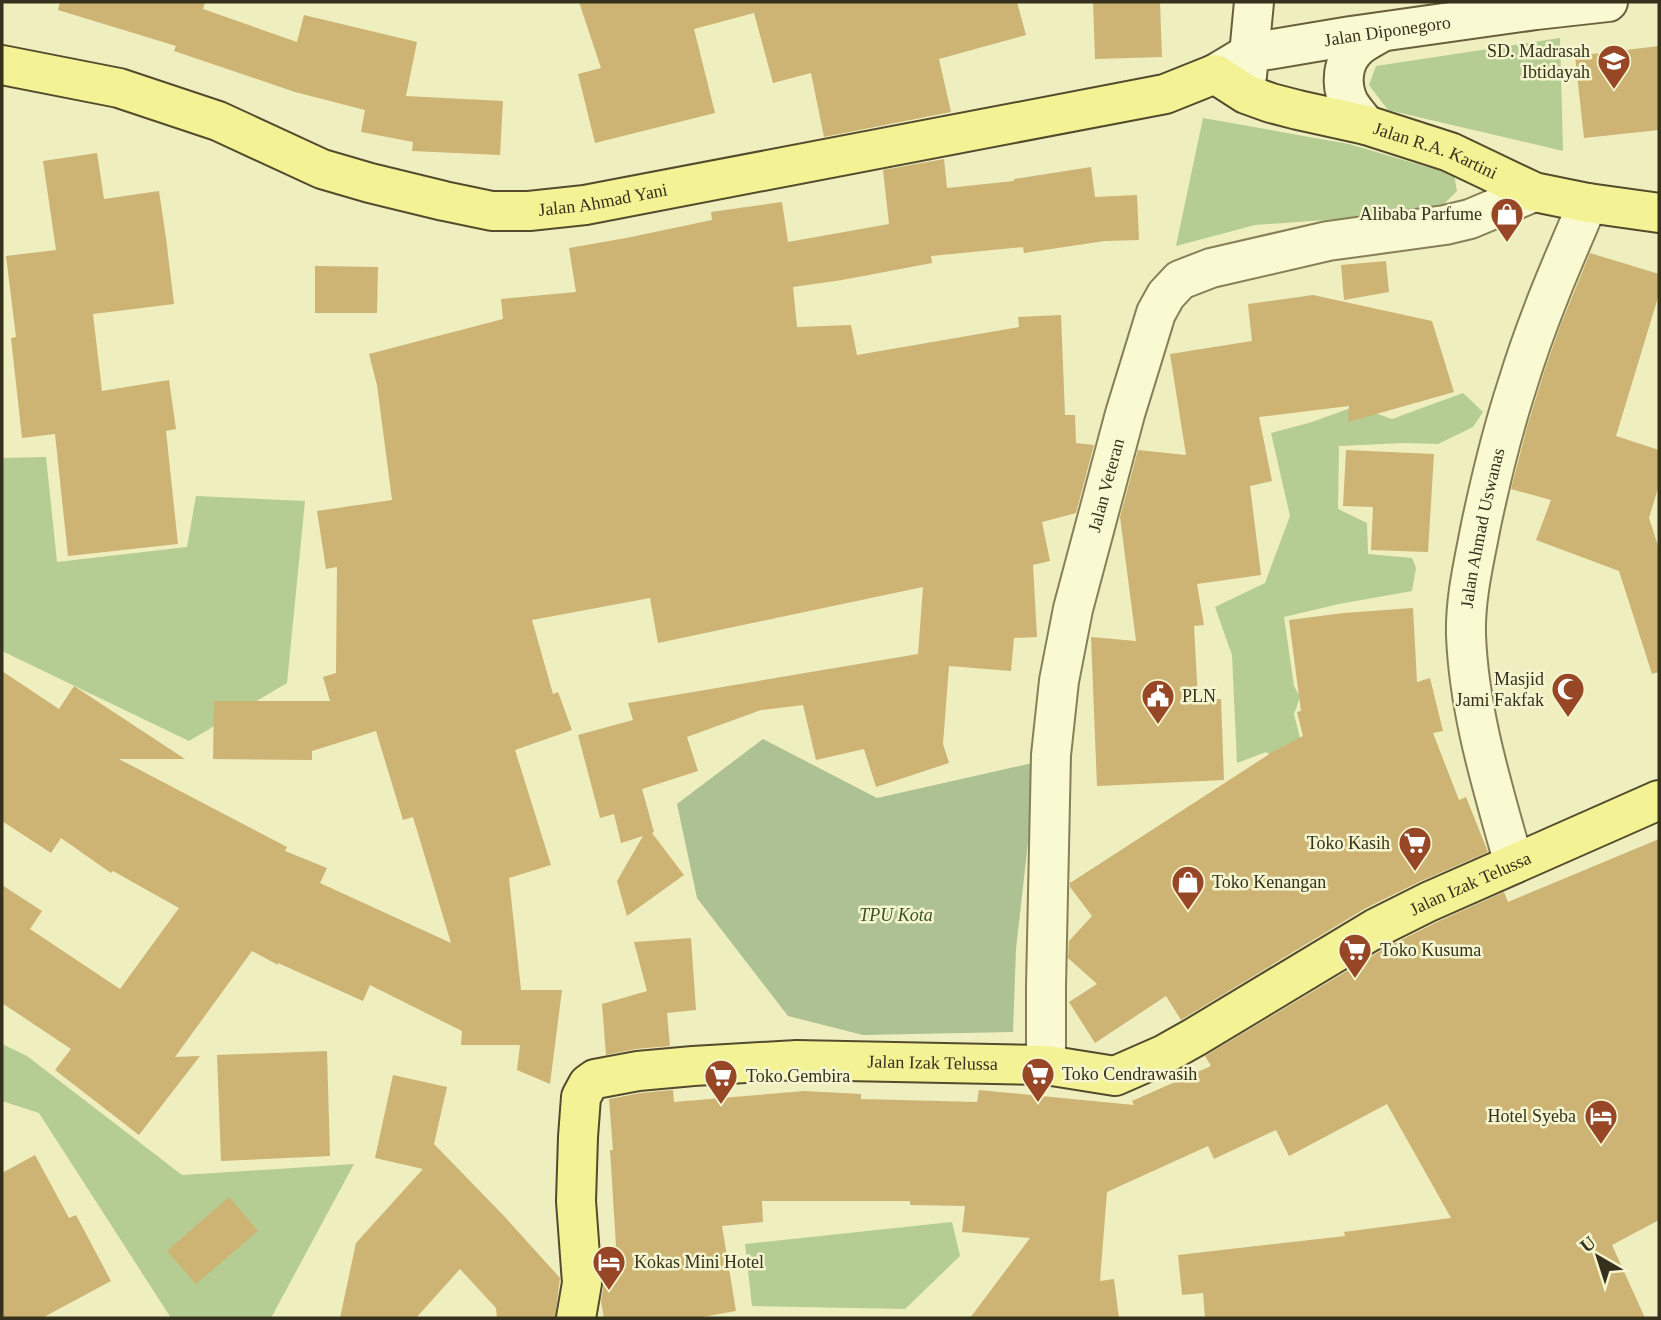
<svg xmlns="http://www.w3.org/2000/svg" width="1661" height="1320" viewBox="0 0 1661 1320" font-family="'Times New Roman',serif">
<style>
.green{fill:#b5cc93}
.cemetery{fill:#adc193}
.building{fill:#cdb474}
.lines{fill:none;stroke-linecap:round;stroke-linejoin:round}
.minor-casing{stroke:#877f57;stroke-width:42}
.tertiary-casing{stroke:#877f57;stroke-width:42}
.secondary-casing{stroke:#695f3b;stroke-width:42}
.primary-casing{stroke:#544b2c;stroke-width:42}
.minor{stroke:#f9f9d2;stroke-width:38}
.tertiary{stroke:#f9f9d2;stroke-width:38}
.secondary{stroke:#f9f9d2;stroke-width:38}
.primary{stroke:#f3f295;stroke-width:38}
.labels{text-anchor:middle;stroke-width:5;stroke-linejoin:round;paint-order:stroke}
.street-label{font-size:18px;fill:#36311c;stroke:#f5f6cf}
.poi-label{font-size:18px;fill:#36311c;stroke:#f5f6cf;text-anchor:start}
.park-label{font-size:18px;font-style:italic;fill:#385322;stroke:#f5f6cf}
</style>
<rect width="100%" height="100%" fill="#eeeebf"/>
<path class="green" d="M1560,38l3,113 -175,-41 -19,-25 7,-19z
M1203,118l146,26 105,31 3,16 -21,21 -181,13 -79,21z
M1463,393l20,19 -10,15 -35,17 -34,-1 -65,3 -1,63 29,14 1,31 44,4 4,10 -4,23 -73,13 -55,13 10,69 6,11 -6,17 9,36 -27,10 -10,-8 -29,11 -5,-108 -17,-48 50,-24 25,-67 -19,-83 41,-11 44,-16 36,13z
M46,457l11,105 130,-15 9,-51 109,5 -18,182 -98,58 -187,-90v-193z
M2,1044l25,12 155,119 172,-11 -83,154h-100l-132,-205 -37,-12z
M952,1222l8,34 -55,53 -153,-3 -7,-62z"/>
<path class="cemetery" d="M763,739l114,59 160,-36 -21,187 -3,83 -150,3 -75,-19 -91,-118 -20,-94z"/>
<path class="building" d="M60,2h145l-2,7 94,33 7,-27 113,27 -11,54 97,5 -3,54 -88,-4 1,-9 -52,-10 4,-22 -70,-18 -121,-41 2,-5 -118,-36z
M579,2h438l9,33 -87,24 12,53 -127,25 -13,-64 -38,10 -19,-70 -60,16 21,84 -120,30 -17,-69 23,-6z
M1093,2h67l2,55 -67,2z
M1659,46v84l-75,8 -9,-82z
M97,153l7,46 55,-8 7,47 8,66 -81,10 9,77 67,-11 7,49 -10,2 12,113 -110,12 -13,-122 -33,4 -11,-100 5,-1 -10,-81 50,-6 -13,-89z
M944,159l3,29 67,-7v-2l77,-12 4,30 42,-2 2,45 -34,1 -81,12 -1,-6 -92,9 1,7 -90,17 -49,7 4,40 54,-2 6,30 162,-28 -1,-10 43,-2 4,100h10l1,28 18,2 -18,68 -34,9 8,39 -17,4 4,72 -23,1 -3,33 -62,-5 -6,78 6,19 -73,24 -12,-38 -48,11 -13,-55 -42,5 -74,27 11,34 -56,18 12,43 -2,1 32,42 -57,41 -10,-35 26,-45 -22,7 -7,-29 -14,4 -22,-83 55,-15 -5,-17 290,-49 5,-67 -265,56 -8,-45 -118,22 21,74 5,-2 14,38 -57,20 36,115 -42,13 12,112h41l-12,94 -33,-14 3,-25h-59l1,-14 -92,-46 -7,16 -85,-38v2l-26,-14 -77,106 25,-1 -61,79 -84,-65 16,-21 -69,-46v-118l40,26 -12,18 90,60 59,-81 -66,-37 -2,2 -50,-35 -10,15 -49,-32v-150l57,38 15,-23 111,73h-66l168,88 -2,4 42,17 -7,15 131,60 -38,-126 -10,3 -27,-89 -64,20v9l-99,-1 1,-58h116l-7,-24 13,-4 1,-106 -11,2 -9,-58 75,-11 -15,-115 -8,-31 134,-35 -2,-20 75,-7 -7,-44 57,-10 86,-18 -1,-8 71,-10 6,40 101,-18 -6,-54z
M1590,253l69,21v20l-43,142 43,14v35l-10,33 10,31v123l-7,2 -33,-103 -83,-31 15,-40 -40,-11 16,-62 18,-58 16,-45z
M1386,261l3,31 -45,8 -3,-35z
M315,266l63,1 -1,46h-62z
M1313,295l119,26 22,71 -106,30 1,-16 -90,11 13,64 -22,5 11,89 -64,9 7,41 -10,1 4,74 23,-1 3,81 -127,6 -6,-149 45,4 -16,-124 18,-67 48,5 -16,-101 82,-13 -4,-37z
M1346,450l88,4 -6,98 -57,-2 2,-43 -30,-1z
M1413,608l4,74 13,-4 13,53 -10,2 26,67 7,-3 22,55 -69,30 -53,26 -185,112 -15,-24 -71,47 -26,-41 28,-18 -29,-26 1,-17 23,-25 -22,-29v-4l201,-130 32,-17 -6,-24 4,-1 -12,-91 55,-7z
M1659,839v381l-47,25 33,73h-440l-2,-25 -21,2 -4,-40 167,-19 -1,-4 107,-14 -64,-114 -98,52 -13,-26 -62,29 -6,-13 -101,46 -7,89 14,-2 5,39h-149l60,-80 -68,-6 3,-26 -55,-1v-4h-148l1,21 -41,4 14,85 -39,7h-93l-3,-16 3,-20 -3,-34 15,-2 -6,-96h3l-4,-51 32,-6 32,-3 1,12 130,-11 57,3v5l116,3 2,-12 155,15 -2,-4 79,-35 -6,-10 182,-109 50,-25 67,-30 4,10z
M691,938l5,72 -29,3 3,33 -34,3 -30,6 -4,-51 45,-13 -13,-49z
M327,1051l3,105 -109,5 -4,-106z
M393,1075l54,12 -13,57 70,72 56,62 -5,40h-58l-1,-10 -36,-39 -44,49h-76l16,-75 67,-74 -48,-11z
M35,1155l34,63 7,-3 35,66 -69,37h-40v-145z
M229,1197l29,34 -62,53 -29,-33z"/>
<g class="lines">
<defs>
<g id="minor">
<path id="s1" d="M1514,864c-21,-75 -45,-151 -48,-229 -1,-37 8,-73 15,-110 10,-47 21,-93 36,-139 19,-63 45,-123 71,-183"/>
</g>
<g id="tertiary">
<path id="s2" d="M1046,1065v-79l5,-231 8,-74 14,-72 52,-195 31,-101 10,-18 14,-15 31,-12 117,-27 117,-16 25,-6 64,-27"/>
</g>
<g id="secondary">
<path id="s3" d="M1215,74l35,-21 101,-17 185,-26 72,-8"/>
<path d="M1247,76l7,-74"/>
<path d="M1366,125c-6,-7 -12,-14 -17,-22 -9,-19 -7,-42 9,-56 7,-6 16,-10 24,-15"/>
</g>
<g id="primary">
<path id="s4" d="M2,65l117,23 99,33 104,48 48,14 74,18 48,10h37l56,-6 580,-111 50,-20 31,20 25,9 27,7 68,15 84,27 84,40 54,11 71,10"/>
<path id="s5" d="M576,1318l6,-35 -6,-82 2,-64 3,-40 7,-13 7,-5 43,-8 55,-5 104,-6 249,5 69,11 48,-21 32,-18 181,-109 52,-26 231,-102"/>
</g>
</defs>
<use href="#minor" class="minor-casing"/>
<use href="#tertiary" class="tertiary-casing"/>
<use href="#secondary" class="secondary-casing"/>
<use href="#primary" class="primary-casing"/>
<use href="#minor" class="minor"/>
<use href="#tertiary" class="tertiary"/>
<use href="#secondary" class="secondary"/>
<use href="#primary" class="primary"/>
</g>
<defs>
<symbol id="school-pin" viewBox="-11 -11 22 30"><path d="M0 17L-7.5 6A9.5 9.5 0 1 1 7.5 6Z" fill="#974726" stroke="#f5f6cf"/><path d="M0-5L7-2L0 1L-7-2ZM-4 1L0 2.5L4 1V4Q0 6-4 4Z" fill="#fff"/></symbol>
<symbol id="shop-pin" viewBox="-11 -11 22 30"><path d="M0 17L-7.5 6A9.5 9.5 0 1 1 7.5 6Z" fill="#974726" stroke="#f5f6cf"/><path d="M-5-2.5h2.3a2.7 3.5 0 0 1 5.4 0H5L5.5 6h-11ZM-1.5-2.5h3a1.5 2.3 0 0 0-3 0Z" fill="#fff"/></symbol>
<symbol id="mosque-pin" viewBox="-11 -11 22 30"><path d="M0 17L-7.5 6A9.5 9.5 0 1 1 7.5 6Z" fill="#974726" stroke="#f5f6cf"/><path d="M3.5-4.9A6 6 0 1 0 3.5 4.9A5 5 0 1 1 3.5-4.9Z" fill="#fff"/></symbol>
<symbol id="civic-pin" viewBox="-11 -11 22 30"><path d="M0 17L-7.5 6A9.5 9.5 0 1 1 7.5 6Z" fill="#974726" stroke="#f5f6cf"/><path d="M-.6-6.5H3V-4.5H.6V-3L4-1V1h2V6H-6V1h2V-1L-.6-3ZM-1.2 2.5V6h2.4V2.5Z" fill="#fff"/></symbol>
<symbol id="supermarket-pin" viewBox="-11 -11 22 30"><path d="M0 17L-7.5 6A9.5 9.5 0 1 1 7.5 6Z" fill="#974726" stroke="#f5f6cf"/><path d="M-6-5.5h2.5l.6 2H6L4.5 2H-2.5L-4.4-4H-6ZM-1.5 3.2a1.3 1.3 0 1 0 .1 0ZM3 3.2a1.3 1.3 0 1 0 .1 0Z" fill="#fff"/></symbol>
<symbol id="hotel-pin" viewBox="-11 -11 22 30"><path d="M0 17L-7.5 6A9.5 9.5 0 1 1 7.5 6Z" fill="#974726" stroke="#f5f6cf"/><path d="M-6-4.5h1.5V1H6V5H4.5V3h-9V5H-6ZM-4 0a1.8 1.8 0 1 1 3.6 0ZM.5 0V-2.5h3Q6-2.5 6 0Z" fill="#fff"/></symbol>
</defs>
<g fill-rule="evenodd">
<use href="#school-pin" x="1595" y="42" width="38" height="52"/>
<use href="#shop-pin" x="1488" y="195" width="38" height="52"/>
<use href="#mosque-pin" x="1549" y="670" width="38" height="52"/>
<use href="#civic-pin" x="1139" y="677" width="38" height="52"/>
<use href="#supermarket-pin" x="1396" y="824" width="38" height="52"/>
<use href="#shop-pin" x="1169" y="863" width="38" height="52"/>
<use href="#supermarket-pin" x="1336" y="931" width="38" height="52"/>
<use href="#supermarket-pin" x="1019" y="1055" width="38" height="52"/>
<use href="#supermarket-pin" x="702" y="1057" width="38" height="52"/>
<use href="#hotel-pin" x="1582" y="1097" width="38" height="52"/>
<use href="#hotel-pin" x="590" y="1243" width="38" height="52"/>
</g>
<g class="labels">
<g class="street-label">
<text dy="6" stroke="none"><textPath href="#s3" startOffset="180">Jalan Diponegoro</textPath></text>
<text dy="6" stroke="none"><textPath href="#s4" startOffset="1486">Jalan R.A. Kartini</textPath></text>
<text dy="6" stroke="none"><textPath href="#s4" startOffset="625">Jalan Ahmad Yani</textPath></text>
<text dy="6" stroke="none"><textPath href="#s2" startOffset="586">Jalan Veteran</textPath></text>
<text dy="6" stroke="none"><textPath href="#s1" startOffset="343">Jalan Ahmad Uswanas</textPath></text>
<text dy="6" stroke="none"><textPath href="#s5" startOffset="1172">Jalan Izak Telussa</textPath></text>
<text dy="6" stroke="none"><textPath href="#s5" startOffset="584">Jalan Izak Telussa</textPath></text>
</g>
<g class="poi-label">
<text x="1590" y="57" text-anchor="end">SD. Madrasah<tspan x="1590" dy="21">Ibtidayah</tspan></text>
<text x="1482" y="220" text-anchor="end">Alibaba Parfume</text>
<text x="1544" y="685" text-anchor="end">Masjid<tspan x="1544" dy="21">Jami Fakfak</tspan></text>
<text x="1182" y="702">PLN</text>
<text x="1390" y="849" text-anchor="end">Toko Kasih</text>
<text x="1212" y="888">Toko Kenangan</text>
<text x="1380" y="956">Toko Kusuma</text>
<text x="1062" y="1080">Toko Cendrawasih</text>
<text x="746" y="1082">Toko Gembira</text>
<text x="1576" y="1122" text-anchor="end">Hotel Syeba</text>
<text x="634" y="1268">Kokas Mini Hotel</text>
</g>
<g class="park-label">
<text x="896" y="921">TPU Kota</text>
</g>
</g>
<rect width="1661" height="1320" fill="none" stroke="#36311c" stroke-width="7"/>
<g transform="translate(1598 1257) rotate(321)" stroke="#f5f6cf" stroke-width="5" paint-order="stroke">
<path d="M0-5L12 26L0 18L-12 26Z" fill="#36311c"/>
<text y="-10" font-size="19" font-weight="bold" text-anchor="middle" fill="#36311c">U</text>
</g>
</svg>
